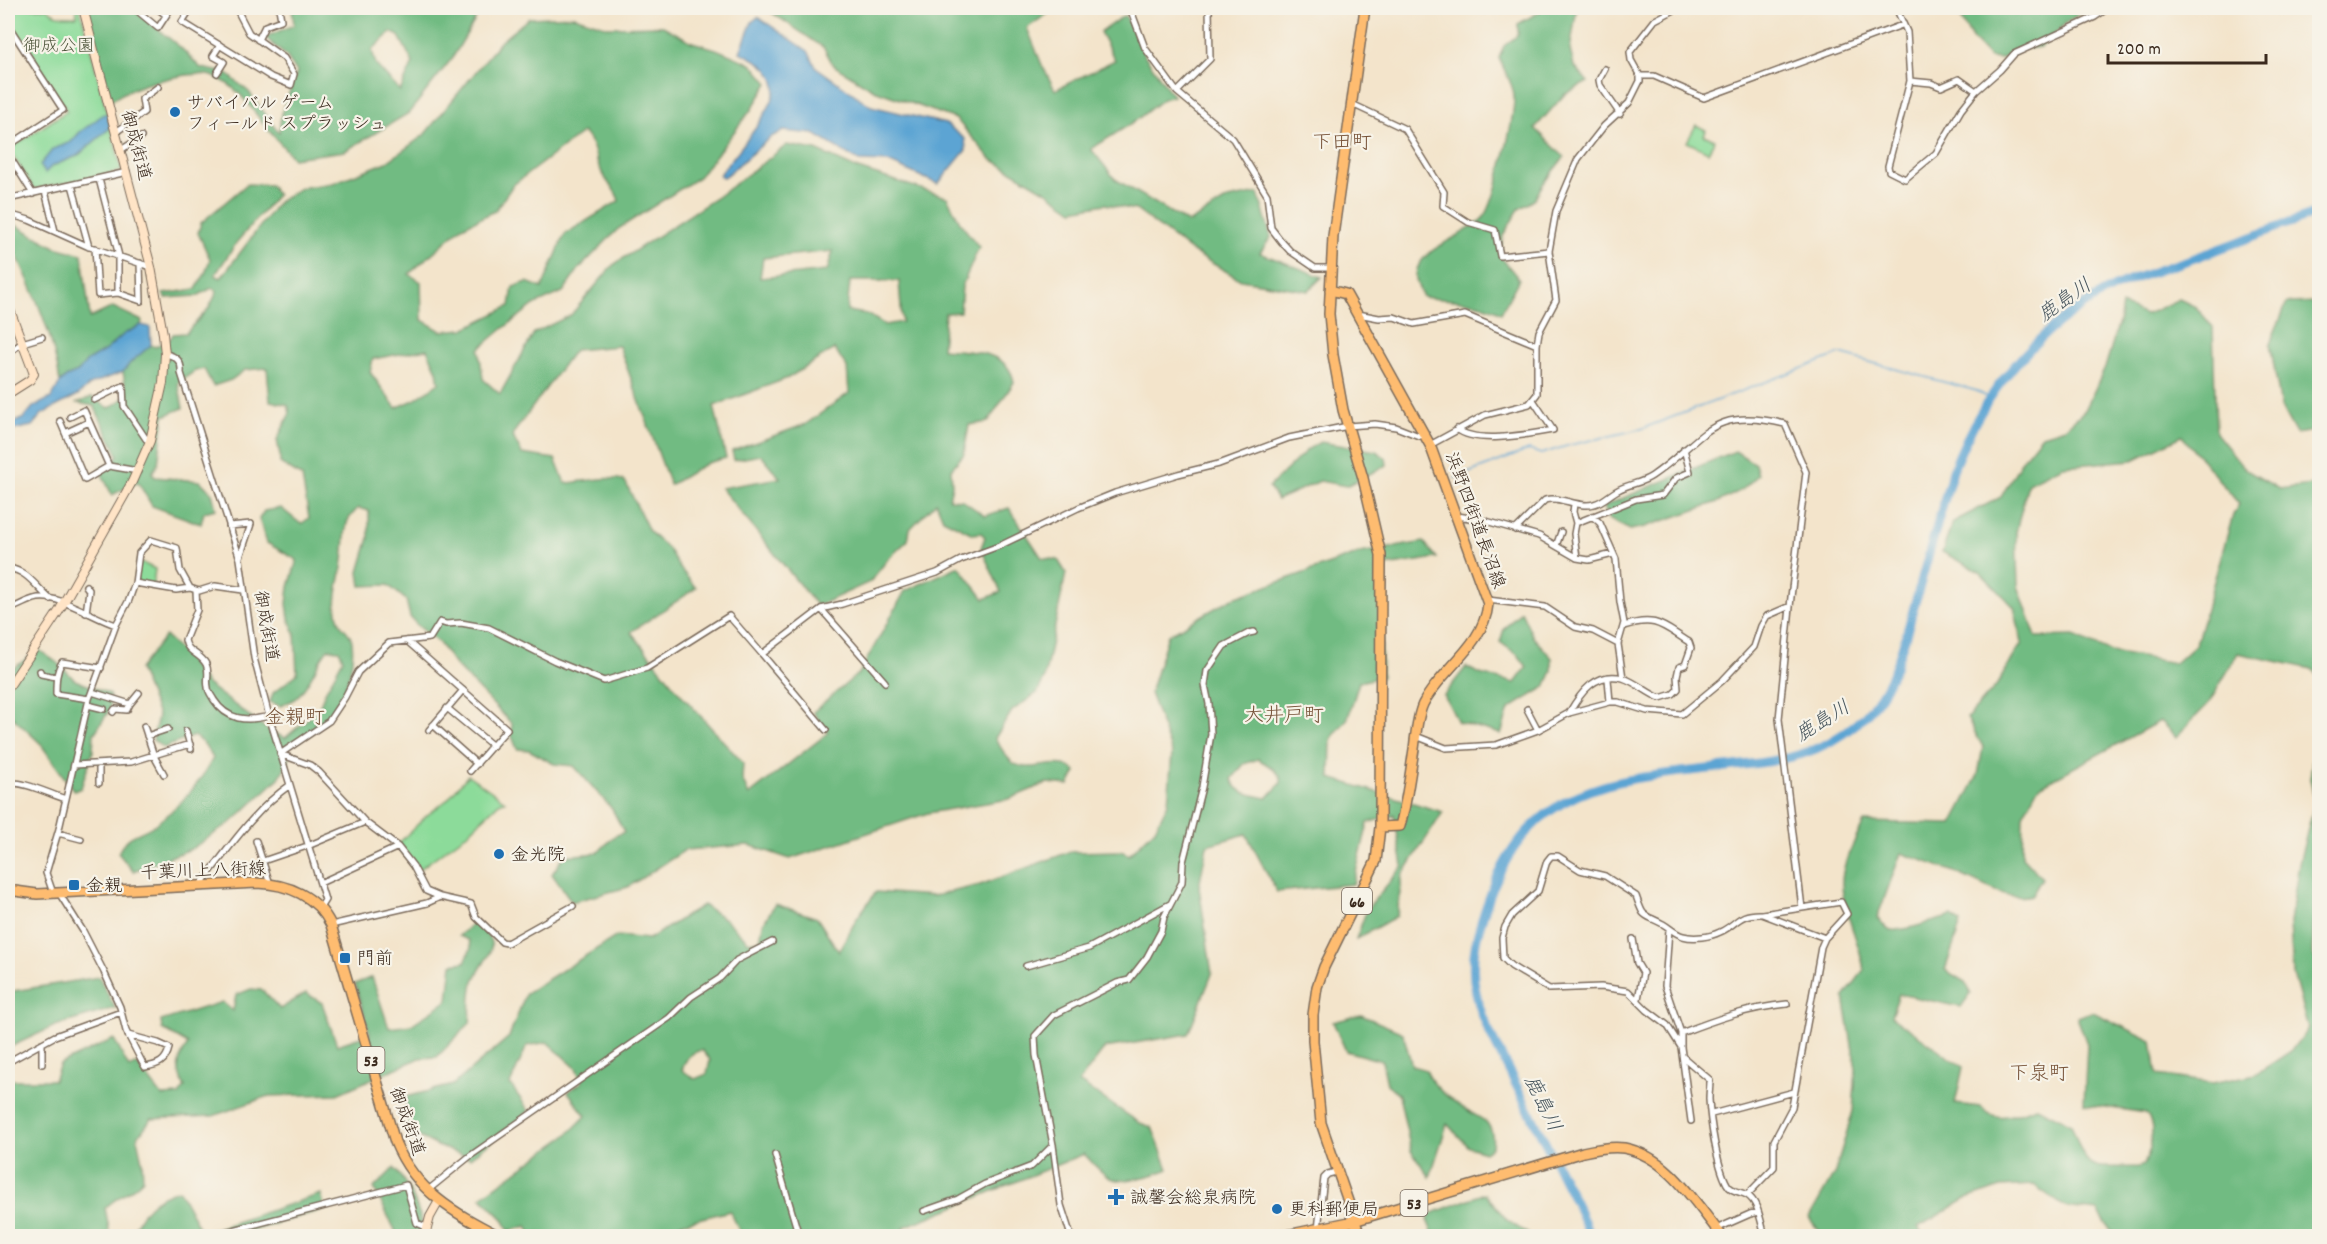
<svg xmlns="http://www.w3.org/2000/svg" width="2327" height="1244" viewBox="0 0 2327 1244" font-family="Dekko,'Klee One',sans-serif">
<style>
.green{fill:#8cdb9a;stroke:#64825c;stroke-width:1.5;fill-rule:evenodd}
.forest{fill:#71bb82;stroke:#567250;stroke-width:1.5;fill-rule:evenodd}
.water{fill:#5ca4d3;stroke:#4c6778;stroke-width:1.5}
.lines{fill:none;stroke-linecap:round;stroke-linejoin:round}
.stream{stroke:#5ca4d3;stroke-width:1.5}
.river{stroke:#5ca4d3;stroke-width:9}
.street-casing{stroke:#7b6b5b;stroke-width:8}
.secondary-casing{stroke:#7b6b5b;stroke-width:10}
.primary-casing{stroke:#7b6b5b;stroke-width:12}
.street{stroke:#fff;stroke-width:5}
.secondary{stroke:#ffe4c6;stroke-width:8}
.primary{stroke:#febc70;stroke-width:9}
.poi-dot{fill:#1f6fb2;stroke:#f7f3e8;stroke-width:2}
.labels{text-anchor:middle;stroke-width:4.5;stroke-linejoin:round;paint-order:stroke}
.shield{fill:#f7f3e8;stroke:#73665b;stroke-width:1.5}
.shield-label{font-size:16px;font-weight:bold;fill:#3b2a1e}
.park-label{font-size:18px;fill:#4f563d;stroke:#f7f3e8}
.poi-label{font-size:18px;fill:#3b2a1e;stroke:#f7f3e8;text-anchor:start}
.street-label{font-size:18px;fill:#3b2a1e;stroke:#f7f3e8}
.neighbourhood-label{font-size:20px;fill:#775339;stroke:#f7f3e8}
.water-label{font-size:20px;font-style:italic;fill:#47555d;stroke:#f7f3e8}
</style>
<rect width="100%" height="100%" fill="#f7f3e8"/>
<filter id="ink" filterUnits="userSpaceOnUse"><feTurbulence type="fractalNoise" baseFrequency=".0167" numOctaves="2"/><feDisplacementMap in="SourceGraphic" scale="12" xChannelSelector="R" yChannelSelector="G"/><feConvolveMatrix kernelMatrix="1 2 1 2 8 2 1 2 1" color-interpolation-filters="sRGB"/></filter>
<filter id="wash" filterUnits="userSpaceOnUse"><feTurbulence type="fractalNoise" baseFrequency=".008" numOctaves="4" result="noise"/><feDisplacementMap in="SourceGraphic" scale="24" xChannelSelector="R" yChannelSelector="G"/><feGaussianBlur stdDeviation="1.35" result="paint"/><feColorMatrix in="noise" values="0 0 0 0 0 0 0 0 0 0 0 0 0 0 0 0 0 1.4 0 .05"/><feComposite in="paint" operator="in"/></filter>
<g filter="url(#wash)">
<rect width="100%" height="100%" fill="#f3e4cb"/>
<path class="green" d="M8,8h39c8,9 17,8 30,8l-1,-8h4l42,163 -86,18 -3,-1 -24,-39 58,-38 -59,-92zM110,128l-33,28 -25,10 28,-34z
M1696,125l10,5 -2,5 11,5 -7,12 -21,-10z
M138,561l17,8 -2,16 -17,-3z
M468,775l37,26 -6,2 -31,30 -51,38 -20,-26 29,-29 21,-16z"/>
<path class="forest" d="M87,8h45l48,39 21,21 25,5 23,19 30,41 2,-18 16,-43 -10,-15 -22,-20 29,-12 -2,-17h190l-29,49 -44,56 -64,38 -52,7c-9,-11 -19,-21 -27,-31 -15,-19 -29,-43 -54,-51 -14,-4 -32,0 -46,3 -19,4 -39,10 -55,22zM391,32l8,4 14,27 -13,28 -24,-26 -4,-15z
M765,8h291l-29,20 15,37 13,25 60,-30 -15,-28 25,-17 20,41 28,40 -10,3 -29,23 -43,27 24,30 73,44 40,-24 30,-6 13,44 -11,16 62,24 -14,14 -67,-11 -48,-28 -57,-42 -31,-6 -32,6 -29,-20 -53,-31 -35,-40 -82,-29 -41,-25 -9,-17z
M1543,8h34l-7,42 4,16 14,16 -23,12 -30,34 29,29 -21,27 -9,16 -15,9 -16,26 -3,21 19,23 -18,34c-24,-14 -51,-12 -78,-16 -3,-6 -8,-15 -7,-22 1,-27 52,-39 68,-58 11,-12 31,-102 30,-121 0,-11 -11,-27 -15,-38l5,-12 14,-11v-11l20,-11z
M1954,8h126l1,5 -14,9 -26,25 -28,3 -12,9 -11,-1 -17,-18z
M574,16l34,11 55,-1 29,16 24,7 36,15 16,19 -17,27 -52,67 -81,52 -39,40 -16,23 -29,13 -34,26 -21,18 4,30 17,15 34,-61 37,-18 42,-50 103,-67 71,-53 29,5 42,19 89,28 14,27 18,23 -17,39 -2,26 -15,1 -3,36c27,3 66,0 72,33l-26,40 -19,3 -5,29 -13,15 1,17 -3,13 13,1 23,16 24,-8 33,50 16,2 8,13 -22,106 -7,14 -25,18 -17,27c5,8 10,18 17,24 18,14 48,-8 64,10l-7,13 -22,-2 -38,16 -81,14 -138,46 -41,-14 -64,5 -57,37 -56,15 -20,-28 12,-18 33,-3 18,-17 9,-4 -12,-23 -38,-43 -20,-2 -25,-14 -12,-1 -6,-15 1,-10 -57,-59 -16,-22 -22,-18 -7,-8 -4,-17 -18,-15 -27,1 -2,-14 10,-34v-27l-11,-3c-4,5 -10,10 -11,15 -3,11 -2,25 -4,37 -2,21 -12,42 -3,63 4,7 12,11 12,19 5,41 -24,90 -64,102l2,14 -11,20 -46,43 -42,28 -58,22 -15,-18c11,-23 24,-17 40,-31 23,-17 42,-39 55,-64l-8,-13 -11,-9 -31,12 -10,-8 5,-25 -19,-46 26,-33 16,15 26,33 61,46 17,8 33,-28 7,-18 18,-33 -4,-9 -11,-1c-12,14 -17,35 -31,48 -4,4 -11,6 -17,9l-10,-4 3,-9 24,-19 -2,-40 -6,-16 -2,-14 2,-17 8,-27 -30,-17 -8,-24 5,-8 17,-3 20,16 8,-6 -7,-41 -22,-14v-8l-3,-15 13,-27 -2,-8 -18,-4 -3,-33 -22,2 -14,10 -18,6 -9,-17 -9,2 -17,12 5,25 -19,8 -6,48 -6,9 3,4 45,4 12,12 4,16 -12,3 -3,12 -49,-18 -14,-24 -26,13 -13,-27 15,-6 4,-7 -24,-49 -17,-3 15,-6 17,11 18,-12 -4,-24 7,-9 21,-18 4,2 16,-9 2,-4 13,-1 23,-25 8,-16 -5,-4 -15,8 -31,2 -3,-4 33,-5 9,-15 5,-15 -12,-26 3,-10 46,-39 23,1 7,10 -40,47 -22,33 6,3 58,-77 21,-13 33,-5 54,-21 37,-27 77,-94 28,-23zM583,132c14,14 11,29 21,44 5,10 12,13 15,25l-54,33 -23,54 -15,-6 -14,5 -3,19 -46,23 -23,2 -19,-11 -1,-38 -12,-8 53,-47 33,-16 18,-26zM833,251l-6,20 -67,7 3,-20zM850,281h49l3,41 -17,3 -18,-11 -20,-3zM619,346l51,139 37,-22 19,-5 -12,-52 74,-28 46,-29 13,18 2,26 -43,31 -74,27 2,9 27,-5 19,23 -59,10 96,118 53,-24 18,-23 20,-19 2,-11 26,-27 7,17 30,15 8,-1 4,4 -4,11 20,44 -17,7 -25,-33 -54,25 -45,81 -47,40 15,21 -79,62 -7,-16 1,-16 -65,-72 -47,-59 65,-44 -17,-21 -10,-17 -20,-19 -24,-50c-18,-6 -41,1 -60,2l-10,-24 -33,-5 -10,-19 62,-85zM427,349l10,22 2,12 -25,17 -18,8 -26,-36 3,-13z
M10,222l45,25 27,7 8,64 23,-11 29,14 -1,4 -17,9 -18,16 -19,11 -9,11 -12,5 -6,6c-6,-48 -30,-102 -52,-145v-13z
M2179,299l17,8 17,20 3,106 30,37 33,19 40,-5v194l-7,-9 -74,-16 -29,50 -33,34 -16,-16 -122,66 -15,28 -1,42 20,21 -10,17c-25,7 -55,-14 -78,-23 -18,-7 -36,-13 -53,-19l-24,65 13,13 20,-3 42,-12 9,7 -16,47 20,12 6,11 -10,14 -62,-13 -8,22 72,51 -8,37 26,3c16,18 36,6 56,0l34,17c18,50 15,43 67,43l6,-2c7,-16 13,-37 2,-52l-62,-9 3,-60 -10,-27 16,-5 59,29 5,34 56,8 43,-9 35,-23 17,-23 -15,-54 -3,-51 9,-60 16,-61 -5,-23 9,-69 1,158 -4,13 -4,73 8,11 -1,271h-208l2,-2 -15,-23 -33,-4 -31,-22 -33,2 -35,12 -48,28 6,9h-101l-14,-18 26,-46 18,-61 3,-42 -12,-72 20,-27c-4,-27 -22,-61 -22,-87 0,-21 13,-42 22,-61l88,2 26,-49 5,-28 -16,-29 29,-32 26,-43 -8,-36 -34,-35 -38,-20 11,-30 48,-25 21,-37 20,-25 23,-7 20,-18 20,-42 15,-50 2,-13 23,10zM2182,436l57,68 -6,11 -37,129 -21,19 -64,-11 -37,-16 -38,1 -18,-51 -2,-54 12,-49 35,-17 70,-6z
M2319,302v128l-23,4 -15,-27 -11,-64 17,-40z
M1320,442l56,9 10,7 1,7 -41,21 -26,-5 -43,19 -8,-13 39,-38z
M1735,451l20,13 3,11 -16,15 -24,12 -73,25 -15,3 -22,-11 -4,-13z
M1424,542l13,16 -57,9 2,110 -23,5 -11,36 -17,21 -1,39 113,34 -41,64 -5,40 -41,23 11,-30 36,-43 -9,-51 -26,8 -15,61 -76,8 -31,-58 -39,11 -8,42 13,87 -24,60 -83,14 -26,34 61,41 12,4 16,42c-13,6 -47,16 -60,8 -9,-6 -17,-16 -24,-23l-180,73 -3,9h-159l-12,-25 -100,25h-98l-5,-10 -18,5 -6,-12 -22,-22 86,-62 19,-19 -18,-24 14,-10 -6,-14 -29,-26 -20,4 -17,38 19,27 -59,47 -30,-11 -31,-15 -4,-35 48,-12 56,-48 17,-44 91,-57 32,3 54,-34 22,14 24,23 11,-2 3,-16 12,-20 42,14 22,34 18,-34 19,-26 58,4 46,-11 89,-33 53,-1 7,4 26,-26 13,-26 4,-50 -22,-60 18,-58 63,-36 129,-46zM1258,759l15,9 8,9v6l-14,15c-13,-3 -31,-4 -35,-19l12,-15zM702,1050l8,10 -3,14 -12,5 -13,-9c4,-12 7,-17 20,-20z
M1521,611l12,26 19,21v13l-7,16 -36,22 -8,25 -43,-12 -14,-27 22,-28 14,7 35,9 12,-16 -8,-11 -19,-14 4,-13z
M39,650l20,14 16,16 35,14v15l-16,25 -1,17 -12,37 -7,3 -34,-48 -32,-30v-41z
M474,922c32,25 12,31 0,59 -5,11 -3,29 -4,42l-33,34 -17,1 -83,36 -68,2 -56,20 -62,3 -14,19 5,23 1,18c-11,13 -26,17 -38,29l4,21 -1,7h-100v-156h46l6,-16 54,-25 15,29 8,-4 25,32 17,-1 6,-8c-10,-17 -8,-27 3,-43l-26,-15 -1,-8 61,-19 11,9 3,-16 15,-6 11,1 18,19 26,-16 16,10 15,42 33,-11 -15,-50 17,-7 17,51 22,-3 37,-25 4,-36 13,-2 6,-14 -2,-8 -10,-4z
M99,977l16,31 -60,18 -47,22v-56z
M1361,1015l42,18 9,33 14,4c7,18 30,34 46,43 5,4 12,6 16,11 5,8 5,14 4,23l-7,5 -16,-5 -22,-23 -17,53 -19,-26 -12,-56 -12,-11 -5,-23 -36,-10 -13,-29z
M394,1168c18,21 25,42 32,68h-28l-24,-48z
M179,1190l23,43 119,-39 4,15 -77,23 2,4h-118c7,-24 23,-40 47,-46z
M1485,1193l22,27 24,16h-90l-8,-2 -6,-14 3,-6z"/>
<path class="water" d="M758,17l50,34 8,16 55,39 75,18 19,15 1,11 -28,34 -50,-22 -29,-1 -45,-27 -31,-3 -12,6 -48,41 -4,-3c13,-17 59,-69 56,-89 -2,-18 -20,-27 -35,-34l12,-30z
M104,114h3l3,14 -33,28 -25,10 -7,7 -5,-8 13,-16 18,-7 9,-10z
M141,325l9,2 1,18 -21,18 -7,9 -32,12 -13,11 -36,19 -10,12 -24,5v-6l16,-7 9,-11 18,-9 9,-15 6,-6 12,-5 9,-11 19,-11 18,-16z"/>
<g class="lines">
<path class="stream" d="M1455,478l74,-28 12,4 29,-9 71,-16 199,-75 137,37 11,7"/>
<path class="river" d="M1590,1236c-8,-23 -21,-45 -32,-68 -17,-34 -34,-67 -51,-101 -12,-24 -26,-48 -31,-75 -8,-35 3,-66 15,-99 45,-120 144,-114 251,-128 45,-5 78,-11 114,-41 40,-33 49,-88 63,-135 11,-40 23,-80 34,-119 30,-78 83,-142 158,-181 28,-14 59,-22 89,-33 40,-14 79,-30 120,-44"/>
</g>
</g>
<g filter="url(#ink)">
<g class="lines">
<defs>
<path id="street" d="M134,8l24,20 13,-20
M157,8l9,7
M191,8l-9,14 89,55 20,8 3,-11 -10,-16 -35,-25 -13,-25
M1130,8l15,40 32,44 56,47 34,56 4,33 10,13 9,10 25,17h16
M1896,8l11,24 3,49 -22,85 1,5 16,8 31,-26 25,-43 15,-19 24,-21 14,-16 81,-37 13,-9
M8,25l55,85 -55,36
M258,40l7,-14 16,-6 -2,-12
M1605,69l-6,11 1,5 20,29
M217,73l7,-11 -11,-6 7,-11
M1640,76h14l50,22 198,-73
M1910,81l21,2 10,4 18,-8 17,12
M1177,92l33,-33 -1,-51
M1352,104l53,25 39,63 -1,14 25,16 27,8 5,26 49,-5
M116,132l28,-20 -2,-13 16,-12
M121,150l20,-13
M8,154l25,40
M99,179l20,77
M72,185l17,62
M45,191l10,40
M8,199l119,-27
M8,214l21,6 58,26 64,21
M95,248l3,47 20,-2 23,8 -1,-38
M118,256v37
M1358,314l21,4 15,-1 20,7 51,-9 72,30
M8,353l14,-10 20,-6
M165,354c12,2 17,8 16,19l59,186 14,99 15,58 56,184 -5,8
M94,400l29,-14 1,20 22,33 4,2
M70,417l14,-7 25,56
M60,421l25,59 24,-14 29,5
M1457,429c19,16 73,5 96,1l-20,-30
M65,433l24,-11
M1430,445l55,-30 44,-11 8,-10v-49l2,-13 17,-32 -7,-49 7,-40 22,-52 26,-33 25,-23 11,-22v-5l-9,-16 -1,-8 25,-32 23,-12
M1574,504l-1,8 3,11
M1458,516l28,5 53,15 38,22 12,2 24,-6
M1592,516l8,7 16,36 4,43 4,21 -6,21 5,34
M229,526l22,-2 -11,33
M1515,530l30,-30c15,-5 33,9 49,4 9,-2 16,-10 24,-14 11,-6 24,-7 34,-14 54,-37 56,-70 133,-52l21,48 -15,125 -12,122 23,189 -40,6
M1556,546l5,-14
M1577,558l-3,-24 2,-11 60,-24 27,-4 13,-17 14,-6 -6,-23
M8,568c20,3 27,18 42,31
M135,583l41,7 14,-2 9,3 16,-5 28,4
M196,591l1,19 -12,30c2,13 15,13 21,24 4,8 0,15 2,23 0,5 4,9 6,13 13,20 32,22 55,16
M1488,600l57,7 30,20 18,4 25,13
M821,609l64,73
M8,610c8,-3 18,-9 26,-11 23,-7 59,19 82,26
M86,613l3,-23 -3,-4
M407,641l100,88 -37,42
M762,654l64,76
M40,671l1,3 15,3
M1608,679l2,23
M92,692l38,12
M89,699l-33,-5c0,-12 0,-22 6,-32l39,6
M88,705l16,4
M447,708l46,38
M1527,709l11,21
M113,712l2,-3 12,1 3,-6 9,-11
M1569,713c12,-21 27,-42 54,-35 13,4 24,15 37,20l13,-4 5,-5 -1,-13 2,-9 6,-2 6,-17 -2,-6c-26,-16 -33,-27 -65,-16
M433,725l44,39
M144,726l10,30 10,18
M429,730l34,-40
M186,731l5,18
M147,736l21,-7
M1416,736l30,12 50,-3 42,-15 31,-17 41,-11h8l29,9 35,3 40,-33 32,-34 7,-21 6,-10 23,-10
M280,754l49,-33 16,-24 13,-25 31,-29 41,-5 10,-16 6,2 15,-1 28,5 66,33 49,20 43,-13 82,-52 33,38 59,-45 21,-5 95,-31 24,-13 38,-14 79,-38 37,-15 63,-19 41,-10 70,-26 59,-12 27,-2 21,3 23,9 6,-1
M280,754l30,11 9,7 46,50 33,25 15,19 13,25 14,6
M99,764v19
M74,765l57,-3 59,-18
M8,784c11,-5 44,11 58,15
M58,833l23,6
M256,841l14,43
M263,861l47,-16 55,-23
M320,883l78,-36
M200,885c27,-34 54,-75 90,-100
M53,893l-7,-20 13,-44 30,-130 27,-74 13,-25 6,-17 4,-30 12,-13 26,8 3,22 10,18
M59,893l24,38 21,41 16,35 6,24 16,31 3,5c13,-2 21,-5 24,-19l-11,-5 -30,-8
M331,925l96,-22 13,-6 31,7 5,13 26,25 5,1 66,-37
M1669,929l-4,57 16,47v14l10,74
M1633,939l4,24 6,10 -5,26
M1026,966l63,-18 81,-44
M1681,1033c36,-14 67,-25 106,-29
M1681,1047l-14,-22 -20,-15 -19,-19 -27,-4 -52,2 -38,-23 -8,-8 -1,-20 3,-11 7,-12 26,-24 9,-30 4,-5h7l22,14 25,6 31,20c8,23 6,17 27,28 7,4 12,10 20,12 11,3 27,1 37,-4 17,-7 17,-19 42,-18l63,24
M1683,1057l27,23c0,6 -1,12 -1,19 1,21 8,67 18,85 4,8 13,7 20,11 12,7 14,29 18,41
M8,1062l47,-26 66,-24
M42,1064v-21
M1712,1114l82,-22
M775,1155l24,81
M427,1191l43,-35 199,-138 22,-21 29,-19 17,-18 35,-18
M1747,1195l27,-28v-26l18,-34 29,-160 4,-9 22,-24 -6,-12 -39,6
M924,1211l34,-12 27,-15 47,-18 21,-21
M1318,1229l6,-51 4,-4 8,-2
M1716,1229l34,-15 8,-2
M210,1236l196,-51 11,38 9,4
M1071,1236l-10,-31 -8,-60 -17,-90 -1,-19 19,-21 63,-32 12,-3 18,-23 14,-26 3,-14 18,-35 1,-20 19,-75 9,-53 -2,-30 -4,-19 2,-14 17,-25 25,-13 5,-1"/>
<path id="secondary" d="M8,305l26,69 -4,6 -22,14
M8,688l51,-77 73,-129 18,-41 13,-58 2,-29 -2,-20 -12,-67 -68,-259
M425,1236l5,-19 9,-16"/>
<path id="primary" d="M1330,290l16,4 84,151 58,159c-4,42 -47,65 -65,100 -6,13 -7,30 -9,45 -4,26 -7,52 -14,77l-20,1
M8,890l29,4 220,-11c31,1 60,13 74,42l64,217c21,50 58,70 104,94
M1282,1236l72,-15 229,-69c13,-3 27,-6 41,-4 44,8 72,56 98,88
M1360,1236l-39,-113 -8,-82v-26l4,-28 7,-20 52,-106 4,-34 1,-272 -18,-77 -20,-68 -10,-55 -4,-41 4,-78 32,-228"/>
</defs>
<use href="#street" class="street-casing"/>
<use href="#secondary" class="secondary-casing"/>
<use href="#primary" class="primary-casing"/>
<use href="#street" class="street"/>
<use href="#secondary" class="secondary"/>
<use href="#primary" class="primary"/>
</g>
</g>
<g class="poi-dot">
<circle cx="175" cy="112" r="6"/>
<circle cx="499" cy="854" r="6"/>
<rect x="68" y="879" width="12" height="12" rx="3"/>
<rect x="339" y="952" width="12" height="12" rx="3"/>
<path d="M1113 1188h6v6h6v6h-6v6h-6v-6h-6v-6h6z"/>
<circle cx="1277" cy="1209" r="6"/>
</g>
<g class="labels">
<g class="shield">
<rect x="1342" y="888" width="30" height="26" rx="4.5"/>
<rect x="357.5" y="1047" width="27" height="26" rx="4.5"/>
<rect x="1400.5" y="1190" width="27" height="26" rx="4.5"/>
</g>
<g class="shield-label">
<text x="1357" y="907">66</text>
<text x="371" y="1066">53</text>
<text x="1414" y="1209">53</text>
</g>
<g class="park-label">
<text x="59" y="51">御成公園</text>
</g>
<g class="poi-label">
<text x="187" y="108">サバイバル ゲーム<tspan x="187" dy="21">フィールド スプラッシュ</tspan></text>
<text x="511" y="860">金光院</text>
<text x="86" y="891">金親</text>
<text x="357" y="964">門前</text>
<text x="1130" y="1203">誠馨会総泉病院</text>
<text x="1289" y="1215">更科郵便局</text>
</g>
<g class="street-label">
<text transform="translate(137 145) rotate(75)" y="6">御成街道</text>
<text transform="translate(1476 520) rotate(70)" y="6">浜野四街道長沼線</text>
<text transform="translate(267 626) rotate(80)" y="6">御成街道</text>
<text transform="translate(203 870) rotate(-2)" y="6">千葉川上八街線</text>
<text transform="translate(408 1121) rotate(70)" y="6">御成街道</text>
</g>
<g class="neighbourhood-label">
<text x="1342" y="148">下田町</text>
<text x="1284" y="721">大井戸町</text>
<text x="295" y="723">金親町</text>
<text x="2039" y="1079">下泉町</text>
</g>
<g class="water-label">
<text transform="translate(2064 299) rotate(-35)" y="7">鹿島川</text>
<text transform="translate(1822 720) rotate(-32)" y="7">鹿島川</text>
<text transform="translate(1544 1103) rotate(64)" y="7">鹿島川</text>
</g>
</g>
<rect width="2327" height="1244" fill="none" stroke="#f7f3e8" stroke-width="30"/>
<path d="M2108 54v9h158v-9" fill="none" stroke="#3b2a1e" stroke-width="3"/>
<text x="2117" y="54" font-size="18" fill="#3b2a1e" stroke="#f7f3e8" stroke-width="4.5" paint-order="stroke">200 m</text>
</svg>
